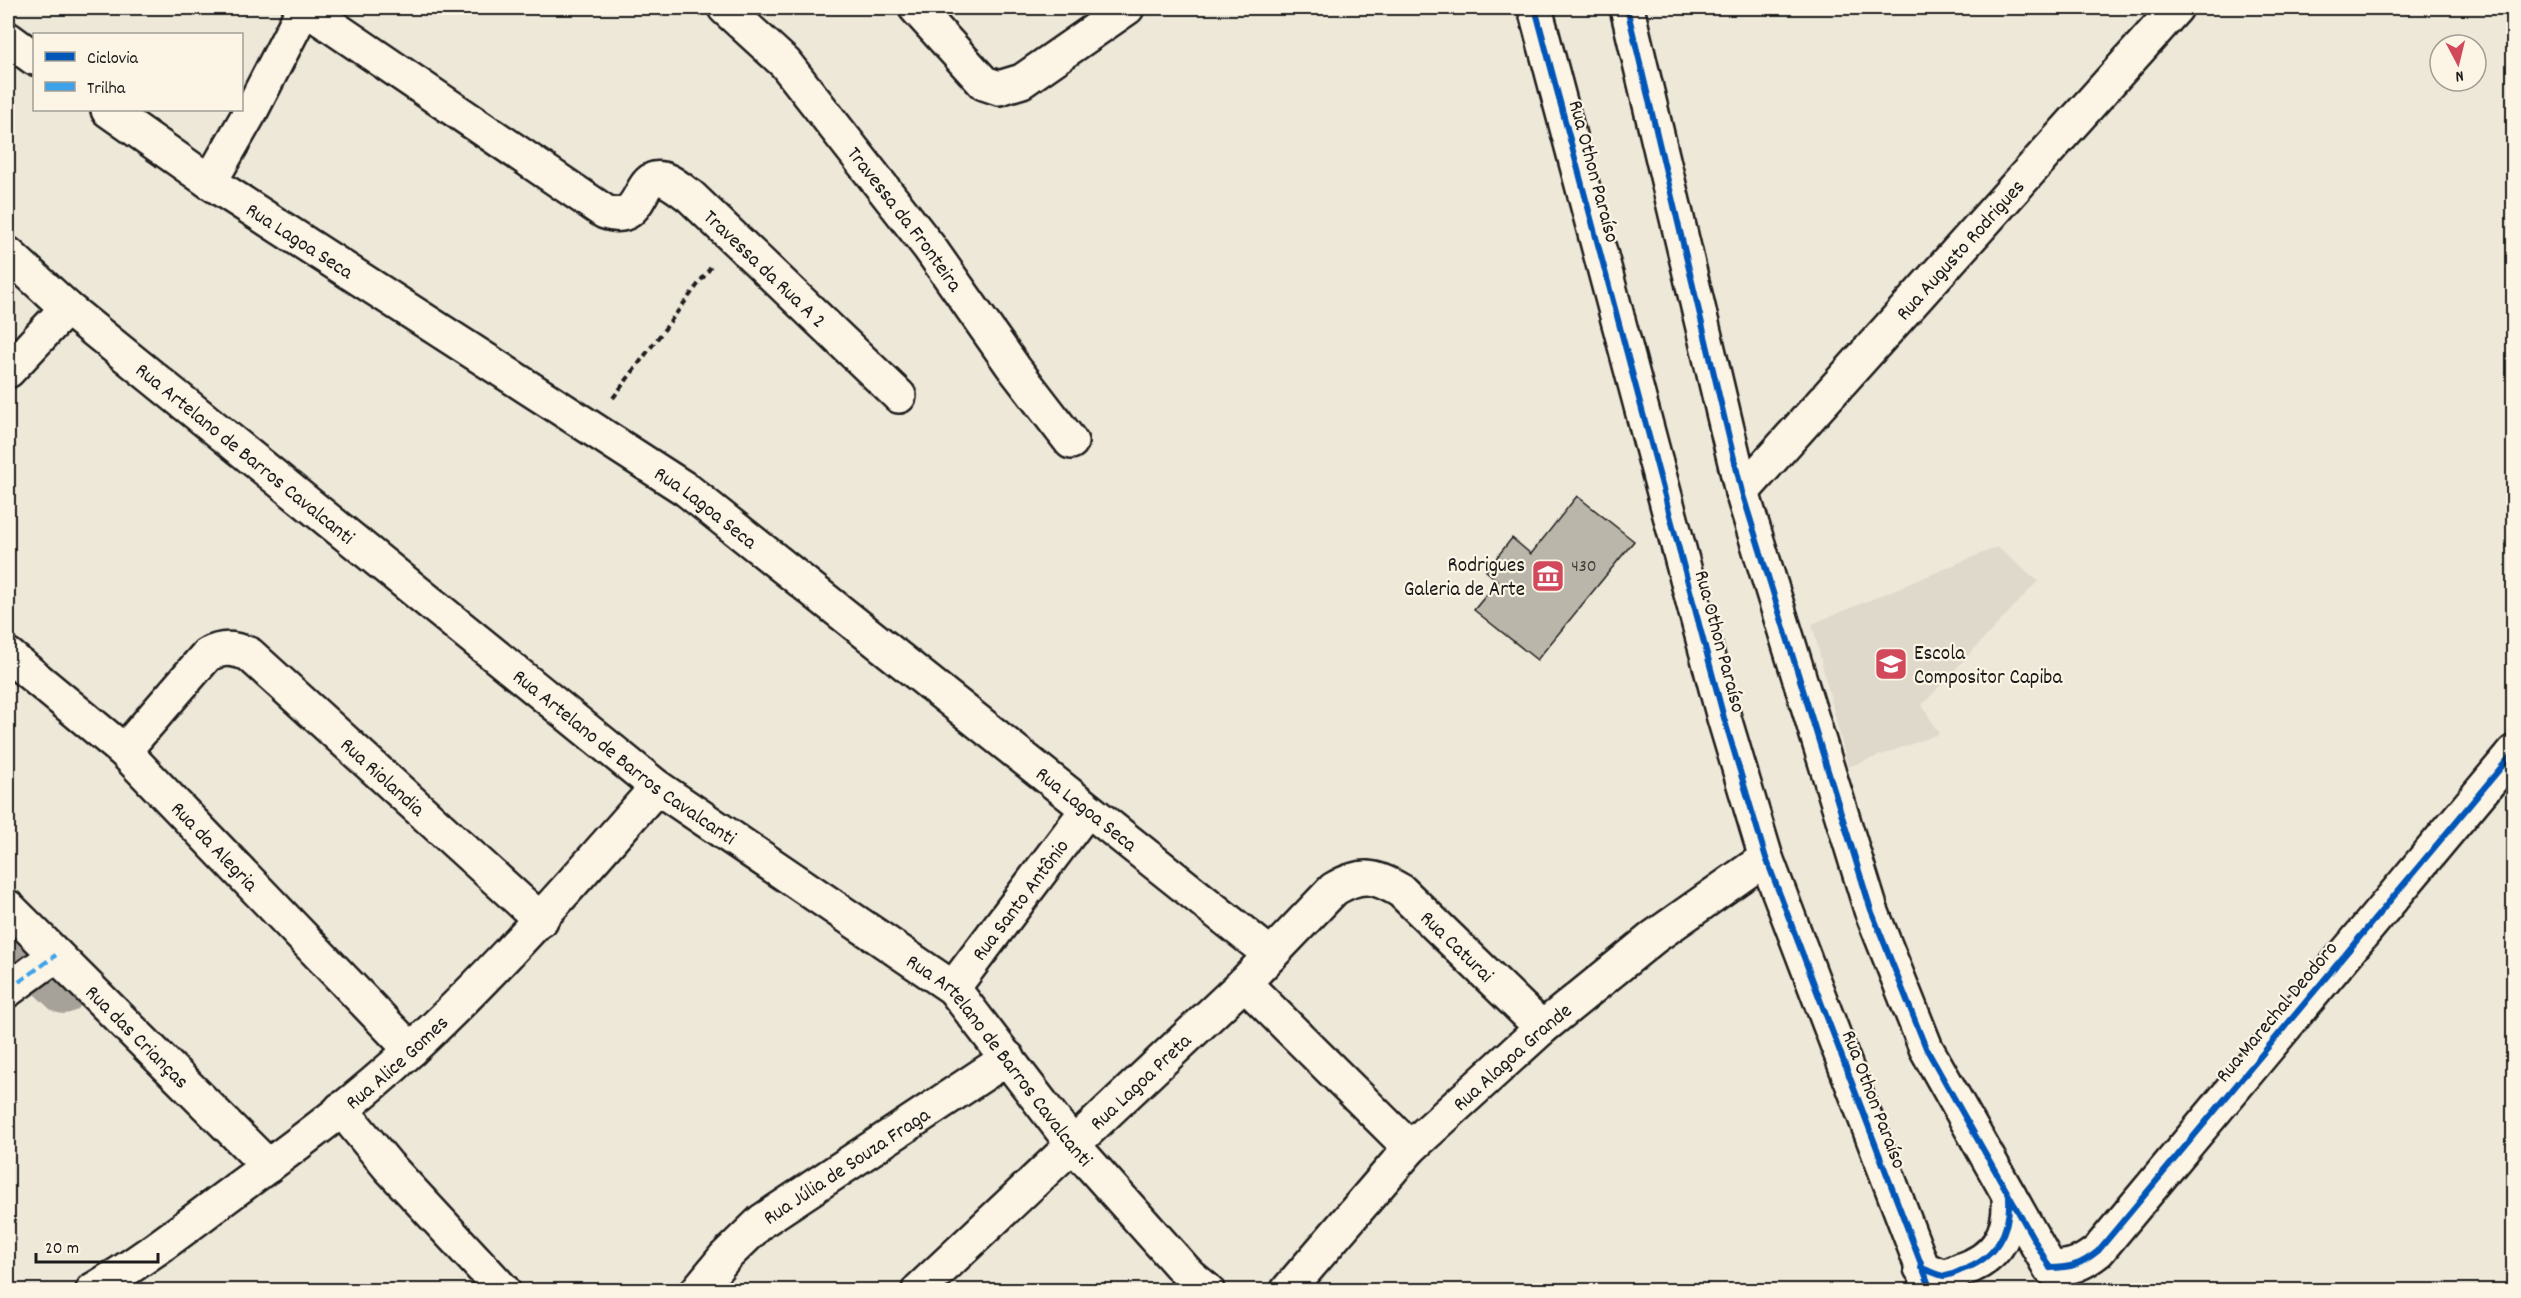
<svg xmlns="http://www.w3.org/2000/svg" width="2521" height="1298" viewBox="0 0 2521 1298" font-family="Dekko,sans-serif">
<style>
.built{fill:#ded9cb}
.lines{fill:none;stroke-linecap:round;stroke-linejoin:round}
.canal{stroke:#a7a299;stroke-width:44}
.building{fill:#bab6aa;stroke:#1c1c1c;stroke-width:1.5}
.minor-casing{stroke:#1c1c1c;stroke-width:38}
.path{stroke:#1c1c1c;stroke-width:4;stroke-dasharray:6 4.5;stroke-linecap:butt}
.minor{stroke:#fcf5e5;stroke-width:33}
.quiet{stroke:#3da2ea;stroke-width:4.5;stroke-dasharray:9 4.5;stroke-linecap:butt}
.cycleway-casing{stroke:#fcf5e5;stroke-width:10}
.cycleway{stroke:#0057b8;stroke-width:6}
.labels{text-anchor:middle;stroke-width:4.5;stroke-linejoin:round;paint-order:stroke}
.number-label{font-size:18px;fill:#444240}
.street-label{font-size:21px;fill:#1c1c1c;stroke:#fcf5e5}
.poi-label{font-size:21px;fill:#1c1c1c;stroke:#fcf5e5;text-anchor:end}
</style>
<rect width="100%" height="100%" fill="#eee8d9"/>
<filter id="ink" filterUnits="userSpaceOnUse"><feTurbulence type="fractalNoise" baseFrequency=".0167" numOctaves="2"/><feDisplacementMap in="SourceGraphic" scale="12" xChannelSelector="R" yChannelSelector="G"/><feConvolveMatrix kernelMatrix="1 2 1 2 8 2 1 2 1" color-interpolation-filters="sRGB"/></filter>
<g filter="url(#ink)">
<path class="built" d="M1997,547l41,34 -116,124 17,29 -91,33 -36,-143z"/>
<g class="lines">
<path class="canal" d="M8,939l56,53"/>
</g>
<path class="building" d="M1577,496l57,45 -97,119 -63,-50 24,-29 -12,-10 26,-33 19,16z"/>
<g class="lines">
<defs>
<g id="minor">
<path id="s1" d="M305,8l300,204c40,14 31,-39 57,-33 10,2 20,12 28,17l209,200"/>
<path id="s2" d="M725,8l60,55 144,184 85,121 57,74"/>
<path d="M916,8l68,75 15,5 23,-7 105,-73"/>
<path d="M1535,8l189,710 42,140 165,432"/>
<path d="M1627,8l115,484 129,418 55,138 124,220"/>
<path d="M8,39l26,19"/>
<path id="s3" d="M108,110l102,72 477,308 584,465"/>
<path d="M210,182l42,-73 52,-101"/>
<path id="s4" d="M8,254l59,54 590,479 296,201 121,158 115,129 18,15"/>
<path d="M8,371l59,-63"/>
<path id="s5" d="M1742,492l434,-484"/>
<path id="s6" d="M8,655l116,96 287,299"/>
<path id="s7" d="M124,751l83,-96c16,-8 25,-7 42,-1l292,266"/>
<path id="s8" d="M8,907l260,259"/>
<path d="M1244,983l166,165"/>
<path id="s9" d="M953,988l134,-178"/>
<path d="M8,990l48,-35"/>
<path d="M341,1109l47,57 115,124"/>
<path d="M1921,1268c7,2 16,7 22,8 5,0 13,-4 18,-6 37,-12 50,-37 48,-75"/>
<path d="M2050,1268c21,0 32,-4 48,-17l416,-499"/>
<path id="s10" d="M93,1290c50,-29 95,-65 141,-99 61,-45 123,-90 178,-142 88,-82 166,-172 245,-262"/>
<path id="s11" d="M698,1290l27,-33 37,-36 246,-163"/>
<path id="s12" d="M919,1290l325,-307 90,-94c27,-16 40,-14 67,2l141,137"/>
<path id="s13" d="M1288,1290l122,-142 132,-120 112,-91 112,-79"/>
</g>
</defs>
<use href="#minor" class="minor-casing"/>
<path class="path" d="M613,398l98,-131"/>
<use href="#minor" class="minor"/>
<path class="quiet" d="M8,990l48,-35"/>
<defs>
<path id="cycleway" d="M1535,8l189,710 42,140 165,432
M1627,8l115,484 129,418 55,138 124,220
M1921,1268c7,2 16,7 23,8 5,0 13,-4 18,-6 33,-11 49,-38 47,-73
M2050,1268c21,0 32,-4 48,-17l416,-499"/>
</defs>
<use href="#cycleway" class="cycleway-casing"/>
<use href="#cycleway" class="cycleway"/>
</g>
</g>
<defs>
<symbol id="museum-square" viewBox="-11 -11 22 22"><rect x="-9" y="-9" width="18" height="18" rx="4" fill="#d1495b" stroke="#fcf5e5"/><path d="M0-6L6-3V-2H-6V-3ZM-5-1h2V3h-2ZM-1-1h2V3h-2ZM3-1h2V3H3ZM-6 4H6V6H-6Z" fill="#fff"/></symbol>
<symbol id="school-square" viewBox="-11 -11 22 22"><rect x="-9" y="-9" width="18" height="18" rx="4" fill="#d1495b" stroke="#fcf5e5"/><path d="M0-5L7-2L0 1L-7-2ZM-4 1L0 2.5L4 1V4Q0 6-4 4Z" fill="#fff"/></symbol>
</defs>
<g fill-rule="evenodd">
<use href="#museum-square" x="1529" y="557" width="38" height="38"/>
<use href="#school-square" x="1872" y="645" width="38" height="38"/>
</g>
<g class="labels">
<g class="number-label">
<text x="1584" y="571">430</text>
</g>
<g class="street-label">
<text transform="translate(1595 171) rotate(75)" y="7">Rua Othon Paraíso</text>
<text dy="7" stroke="none"><textPath href="#s2" startOffset="278">Travessa da Fronteira</textPath></text>
<text dy="7" stroke="none"><textPath href="#s3" startOffset="232">Rua Lagoa Seca</textPath></text>
<text dy="7" stroke="none"><textPath href="#s5" startOffset="326">Rua Augusto Rodrigues</textPath></text>
<text dy="7" stroke="none"><textPath href="#s1" startOffset="574">Travessa da Rua A 2</textPath></text>
<text dy="7" stroke="none"><textPath href="#s4" startOffset="310">Rua Artelano de Barros Cavalcanti</textPath></text>
<text dy="7" stroke="none"><textPath href="#s3" startOffset="718">Rua Lagoa Seca</textPath></text>
<text transform="translate(1721 641) rotate(75)" y="7">Rua Othon Paraíso</text>
<text dy="7" stroke="none"><textPath href="#s4" startOffset="796">Rua Artelano de Barros Cavalcanti</textPath></text>
<text dy="7" stroke="none"><textPath href="#s7" startOffset="352">Rua Riolandia</textPath></text>
<text dy="7" stroke="none"><textPath href="#s3" startOffset="1204">Rua Lagoa Seca</textPath></text>
<text dy="7" stroke="none"><textPath href="#s6" startOffset="282">Rua da Alegria</textPath></text>
<text dy="7" stroke="none"><textPath href="#s9" startOffset="111">Rua Santo Antônio</textPath></text>
<text dy="7" stroke="none"><textPath href="#s12" startOffset="728">Rua Caturai</textPath></text>
<text transform="translate(2276 1011) rotate(-50)" y="7">Rua Marechal Deodoro</text>
<text dy="7" stroke="none"><textPath href="#s8" startOffset="183">Rua das Crianças</textPath></text>
<text dy="7" stroke="none"><textPath href="#s13" startOffset="324">Rua Alagoa Grande</textPath></text>
<text dy="7" stroke="none"><textPath href="#s10" startOffset="380">Rua Alice Gomes</textPath></text>
<text dy="7" stroke="none"><textPath href="#s4" startOffset="1282">Rua Artelano de Barros Cavalcanti</textPath></text>
<text dy="7" stroke="none"><textPath href="#s12" startOffset="304">Rua Lagoa Preta</textPath></text>
<text transform="translate(1875 1099) rotate(69)" y="7">Rua Othon Paraíso</text>
<text dy="7" stroke="none"><textPath href="#s11" startOffset="195">Rua Júlia de Souza Fraga</textPath></text>
</g>
<g class="poi-label">
<text x="1525" y="571">Rodrigues<tspan x="1525" dy="24">Galeria de Arte</tspan></text>
<text x="1914" y="659" text-anchor="start">Escola<tspan x="1914" dy="24">Compositor Capiba</tspan></text>
</g>
</g>
<rect width="2521" height="1298" fill="none" stroke="#fcf5e5" stroke-width="30"/>
<rect x="15" y="15" width="2491" height="1268" fill="none" stroke="#1c1c1c" stroke-width="2" filter="url(#ink)"/>
<rect x="33" y="33" width="210" height="78" fill="#fcf5e5" stroke="#a29e95" stroke-width="1.5"/>
<rect x="45" y="52" width="30" height="9" fill="#0057b8" stroke="#a29e95" stroke-width="1.5"/>
<text x="87" y="63" font-size="18" fill="#1c1c1c">Ciclovia</text>
<rect x="45" y="82" width="30" height="9" fill="#3da2ea" stroke="#a29e95" stroke-width="1.5"/>
<text x="87" y="93" font-size="18" fill="#1c1c1c">Trilha</text>
<g transform="translate(2458 63) rotate(173)"><circle r="28" fill="#fcf5e5" stroke="#a29e95" stroke-width="1.5"/>
<path d="M0-4.5L10 22L0 15L-10 22Z" fill="#d1495b"/>
<text y="-9" font-size="16" font-weight="bold" text-anchor="middle" fill="#1c1c1c">N</text>
</g>
<path d="M36 1253v9h122v-9" fill="none" stroke="#1c1c1c" stroke-width="3"/>
<text x="45" y="1253" font-size="18" fill="#1c1c1c" stroke="#fcf5e5" stroke-width="4.5" paint-order="stroke">20 m</text>
</svg>
